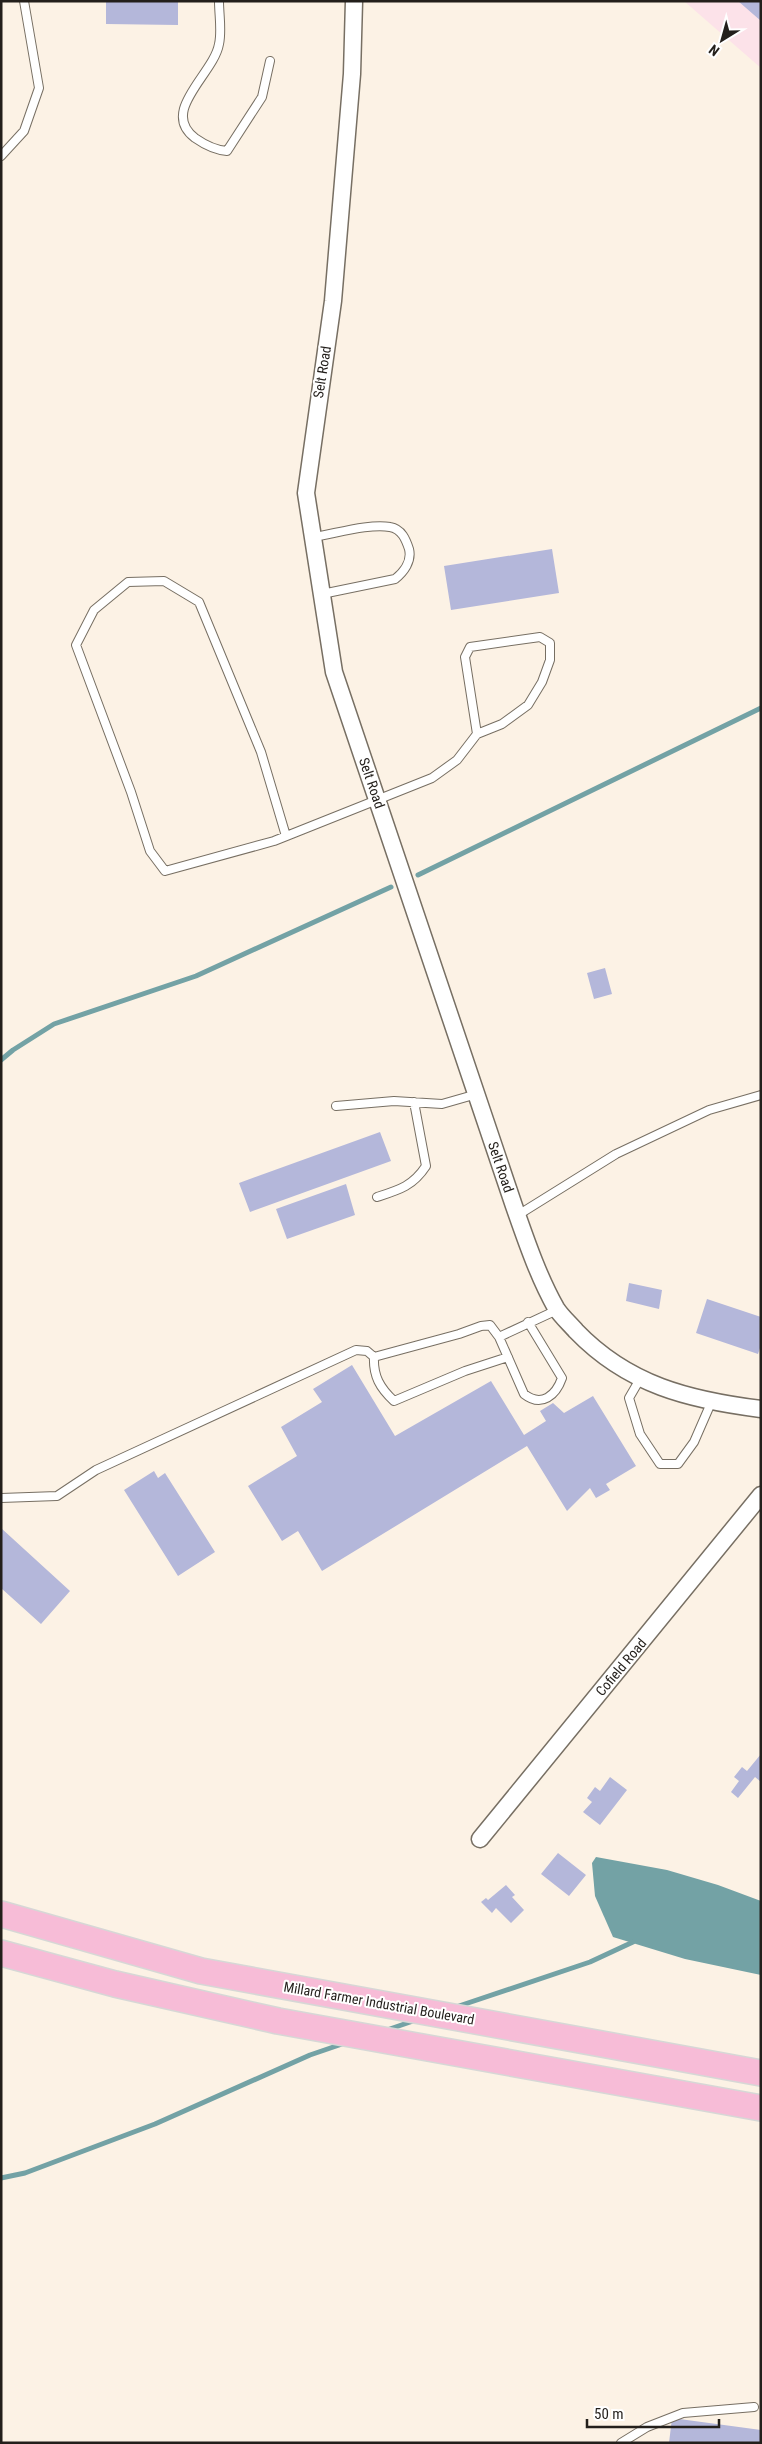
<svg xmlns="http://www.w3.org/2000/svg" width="762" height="2444" viewBox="0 0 762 2444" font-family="'Roboto Condensed',sans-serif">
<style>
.education{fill:#fce2e9}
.water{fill:#73a2a5}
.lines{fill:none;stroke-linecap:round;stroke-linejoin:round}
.stream{stroke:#73a2a5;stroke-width:5}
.building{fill:#b4b7da}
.service-casing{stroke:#776f63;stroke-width:10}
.minor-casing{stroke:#776f63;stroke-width:19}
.primary-casing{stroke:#d7d7d6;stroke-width:28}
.service{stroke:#fff;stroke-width:8}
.minor{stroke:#fff;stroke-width:16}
.primary{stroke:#f7bcd7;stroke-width:25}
.labels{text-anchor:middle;stroke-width:4;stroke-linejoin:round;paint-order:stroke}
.street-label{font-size:14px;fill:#231f1b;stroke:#fff}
</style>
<rect width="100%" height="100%" fill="#fcf2e5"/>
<path class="education" d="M684,1h77v67z"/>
<path class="water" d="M596,1857l71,13 51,15 43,16v74l-76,-16 -72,-22 -18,-41 -3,-33z"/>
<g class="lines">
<path class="stream" d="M418,875l343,-167
M1,1060l12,-10 41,-26 142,-48 195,-89
M453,2008l137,-46 43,-20
M384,2031l32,-11
M1,2178l24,-5 130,-49 155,-69 35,-12"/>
</g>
<path class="building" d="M106,1h72v24l-72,-1z
M738,1h23v20z
M552,549l7,44 -108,17 -7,-44z
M605,968l7,26 -18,5 -7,-26z
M380,1132l11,29 -141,51 -11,-29z
M346,1184l9,31 -68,24 -11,-30z
M629,1283l33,7 -3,19 -33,-8z
M707,1299l54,18v28l-3,9 -62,-21z
M352,1365l43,71 96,-55 33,54 22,-14 -6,-10 13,-8 11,10 29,-17 43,70 -30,18 4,6 -14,8 -6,-10 -23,23 -40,-65 -205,125 -24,-40 -16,10 -34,-55 49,-30 -16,-29 41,-25 -9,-13z
M154,1471l4,7 7,-5 50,79 -37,24 -54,-86z
M1,1528l69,63 -29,33 -40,-36z
M761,1754v28l-6,-5 -17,21 -7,-6 8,-11 -5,-4 8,-10 5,4z
M610,1777l17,13 -27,35 -17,-13 9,-10 -5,-4 8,-11 5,4z
M558,1853l28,22 -17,21 -28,-22z
M506,1885l9,10 -3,2 12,13 -13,13 -15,-15 -4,5 -11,-11 5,-4 2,2z
M672,2418l89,12v13h-92z"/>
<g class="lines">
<defs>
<path id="service" d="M219,1c0,14 3,30 0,43 -5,30 -60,67 -24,94 10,7 20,12 32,13l35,-54 8,-36
M1,156l23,-25 15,-43 -15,-87
M313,537c21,-3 57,-14 77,-10 12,2 16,13 19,22 3,12 -5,23 -14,30l-73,15
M286,836l-25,-84 -62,-150 -35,-21 -36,1 -34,28 -18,35 55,147 19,59 15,20 109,-30 158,-63 25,-18 20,-26 25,-10 26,-19 14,-23 8,-22v-17l-10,-6 -70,10 -5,10 12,77
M336,1106l58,-5 48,3 35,-10
M377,1197c22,-7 36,-11 49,-31l-12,-64
M518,1215l98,-61 93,-44 52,-15
M499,1337l58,-27
M374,1357l85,-23 22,-8 9,-1 9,12 25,57c18,14 32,1 38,-16l-34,-56
M640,1379l-11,19 11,36 20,30h18l16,-22 17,-39
M1,1498l56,-2 39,-26 260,-120 11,1 7,6c-1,19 6,31 20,44l71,-30 43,-14
M621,2443l26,-16 36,-14 71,-6"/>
<path id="minor" d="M354,1l-2,73 -19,227 -27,192 28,179 180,534c12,34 24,70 42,102 5,8 14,16 20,23 52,54 113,69 185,78
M480,1839l281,-344"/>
<path id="primary" d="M1,1914l200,57 560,102
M1,1953l114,31 163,37 483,87"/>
</defs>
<use href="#service" class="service-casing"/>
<use href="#minor" class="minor-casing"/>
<use href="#primary" class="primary-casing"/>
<use href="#service" class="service"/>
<use href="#minor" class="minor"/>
<use href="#primary" class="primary"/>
</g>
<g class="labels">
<g class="street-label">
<text transform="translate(322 372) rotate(-81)" y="5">Selt Road</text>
<text transform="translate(372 783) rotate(71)" y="5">Selt Road</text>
<text transform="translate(501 1167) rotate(71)" y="5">Selt Road</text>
<text transform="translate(621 1667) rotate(-50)" y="5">Cofield Road</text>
<text transform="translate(379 2003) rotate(10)" y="5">Millard Farmer Industrial Boulevard</text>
</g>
</g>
<rect width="762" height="2444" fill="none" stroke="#231f1b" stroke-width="5"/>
<g transform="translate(722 40) rotate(217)" stroke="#ffffff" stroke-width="4" paint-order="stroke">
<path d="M0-4L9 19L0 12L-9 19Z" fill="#231f1b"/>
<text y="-8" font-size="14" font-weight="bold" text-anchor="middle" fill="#231f1b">N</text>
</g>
<path d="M587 2419v8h132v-8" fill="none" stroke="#231f1b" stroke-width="2.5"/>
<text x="594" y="2419" font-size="15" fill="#231f1b" stroke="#ffffff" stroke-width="4" paint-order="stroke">50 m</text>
</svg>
